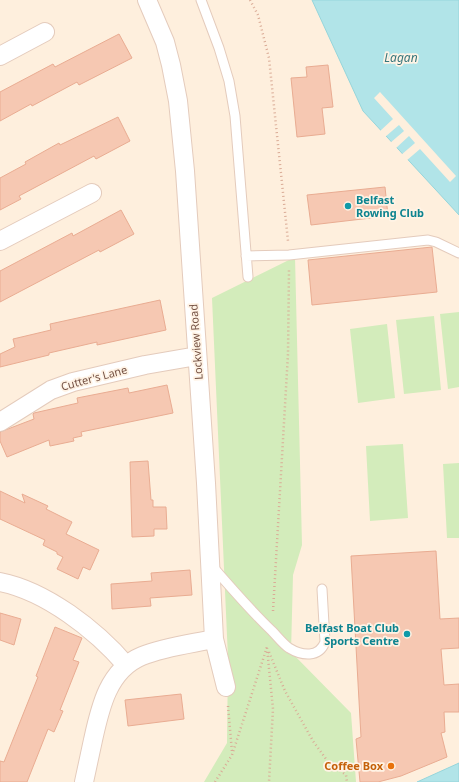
<svg xmlns="http://www.w3.org/2000/svg" width="459" height="782" viewBox="0 0 459 782" font-family="'Noto Sans',sans-serif">
<style>
.green{fill:#d3ecbb}
.water{fill:#b1e4e8;stroke:#96d5db}
.pier{fill:#feefdd}
.building{fill:#f6c8b2;stroke:#e9ac92}
.lines{fill:none;stroke-linecap:round;stroke-linejoin:round}
.service-casing{stroke:#e4cbbc;stroke-width:11}
.minor-casing{stroke:#e4cbbc;stroke-width:20}
.path{stroke:#daab96;stroke-width:2.5;stroke-dasharray:1 3;stroke-linecap:butt}
.service{stroke:#fff;stroke-width:9}
.minor{stroke:#fff;stroke-width:18}
.culture-dot{fill:#0f9aa8;stroke:#fff3e5;stroke-width:1.5}
.food-dot{fill:#e8710a;stroke:#fff3e5;stroke-width:1.5}
.labels{text-anchor:middle;stroke-width:3.5;stroke-linejoin:round;paint-order:stroke}
.culture-label{font-size:11px;font-weight:bold;fill:#0d838f;stroke:#fff3e5;text-anchor:start}
.street-label{font-size:11px;fill:#755244;stroke:#fff3e5}
.food-label{font-size:11px;font-weight:bold;fill:#c56008;stroke:#fff3e5;text-anchor:end}
.water-label{font-size:12px;font-style:italic;fill:#37767c;stroke:#fff3e5}
</style>
<rect width="100%" height="100%" fill="#feefdd"/>
<path class="green" d="M295,257l7,288 -9,30 -2,77 60,61 5,69h-152l23,-39 1,-85 -16,-360z
M459,312v75l-11,2 -8,-75z
M434,316l7,74 -37,4 -8,-74z
M387,324l8,74 -37,5 -8,-74z
M403,444l5,74 -38,3 -4,-75z
M459,463v75h-12l-4,-74z"/>
<path class="water" d="M312,0h147v215l-96,-104z
M459,763v19h-42z"/>
<path class="pier" d="M380,92l76,84 -6,6 -30,-33 -14,12 -5,-6 14,-12 -6,-7 -14,13 -5,-6 14,-12 -5,-6 -14,12 -6,-5 14,-13 -19,-21z"/>
<path class="building" d="M119,34l13,24 -53,27 -2,-3 -45,24 -1,-2 -31,17v-29l53,-28 2,3z
M328,65l5,42 -11,1 3,26 -28,3 -6,-59 16,-1 -1,-10z
M118,117l12,24 -34,18 -2,-3 -75,40 2,3 -21,11v-32l26,-14 -1,-2 34,-19 1,2z
M385,187l3,29 -77,9 -4,-30z
M121,210l13,24 -34,18 -1,-2 -99,52v-31l72,-38 1,3z
M432,247l5,45 -125,13 -4,-45z
M160,300l6,30 -69,15v-3l-48,11v2l-49,12v-13l15,-7 -2,-8 38,-9 -1,-6z
M167,385l6,28 -92,19 1,4 -9,2 1,3 -24,5 -1,-6 -42,17 -7,-16v-9l34,-13 -1,-5 1,-1 44,-10 -1,-5 51,-10 1,5z
M148,461l3,39h2v7h13l1,22h-13v7l-22,1 -2,-75z
M0,491l25,12 -3,-9 26,12 -2,3 26,13 -6,12 33,16 -9,20 -7,-3 -5,12 -21,-10 6,-12 -6,-3v-2l-14,-7 2,-5 -45,-21z
M436,551l4,68 19,-1v30l-18,1 3,36 15,-1v28h-15l1,20 -4,1 6,24 -46,19 -23,6h-18l-4,-43 5,-2 -10,-181z
M190,570l2,25 -42,3 1,8 -39,3 -1,-25 41,-3 -1,-8z
M0,613l21,6 -7,26 -14,-5z
M55,627l27,11 -9,22 6,2 -19,48 3,1 -9,21 -6,-3 -21,53h-27v-21l4,1 34,-85 -2,-1z
M181,694l3,25 -56,7 -3,-26z"/>
<g class="lines">
<defs>
<path id="service" d="M201,0l18,48 10,33 6,35 13,161
M246,256l43,-1 139,-15 8,2 23,11
M213,567c19,22 38,44 59,64 5,5 11,13 17,17 13,8 30,10 36,-6l-3,-53"/>
<path id="minor" d="M147,0l18,42 6,23 7,36 7,70 21,312 8,156 12,48
M0,56l45,-24
M0,241l92,-48
M0,422l51,-32 22,-8 72,-17 52,-9
M0,582c46,9 96,48 126,83
M84,782c3,-14 6,-28 9,-42 7,-32 15,-70 49,-84 22,-9 48,-12 72,-17"/>
</defs>
<use href="#service" class="service-casing"/>
<use href="#minor" class="minor-casing"/>
<path class="path" d="M250,0l8,15 11,43 19,183
M273,611l15,-257 1,-84
M267,648l6,61 -4,73
M269,652l16,39 28,50 16,22 17,12 1,7
M228,706l4,46
M215,782l17,-27 35,-108"/>
<use href="#service" class="service"/>
<use href="#minor" class="minor"/>
</g>
<g class="culture-dot">
<circle cx="348" cy="206" r="4"/>
<circle cx="407" cy="634" r="4"/>
</g>
<circle class="food-dot" cx="391" cy="766" r="4"/>
<g class="labels">
<g class="culture-label">
<text x="356" y="204">Belfast<tspan x="356" dy="13">Rowing Club</tspan></text>
<text x="399" y="632" text-anchor="end">Belfast Boat Club<tspan x="399" dy="13">Sports Centre</tspan></text>
</g>
<g class="street-label">
<text transform="translate(196 342) rotate(-94)" y="4">Lockview Road</text>
<text transform="translate(94 378) rotate(-15)" y="4">Cutter's Lane</text>
</g>
<g class="food-label">
<text x="383" y="770">Coffee Box</text>
</g>
<g class="water-label">
<text x="401" y="62">Lagan</text>
</g>
</g>
</svg>
